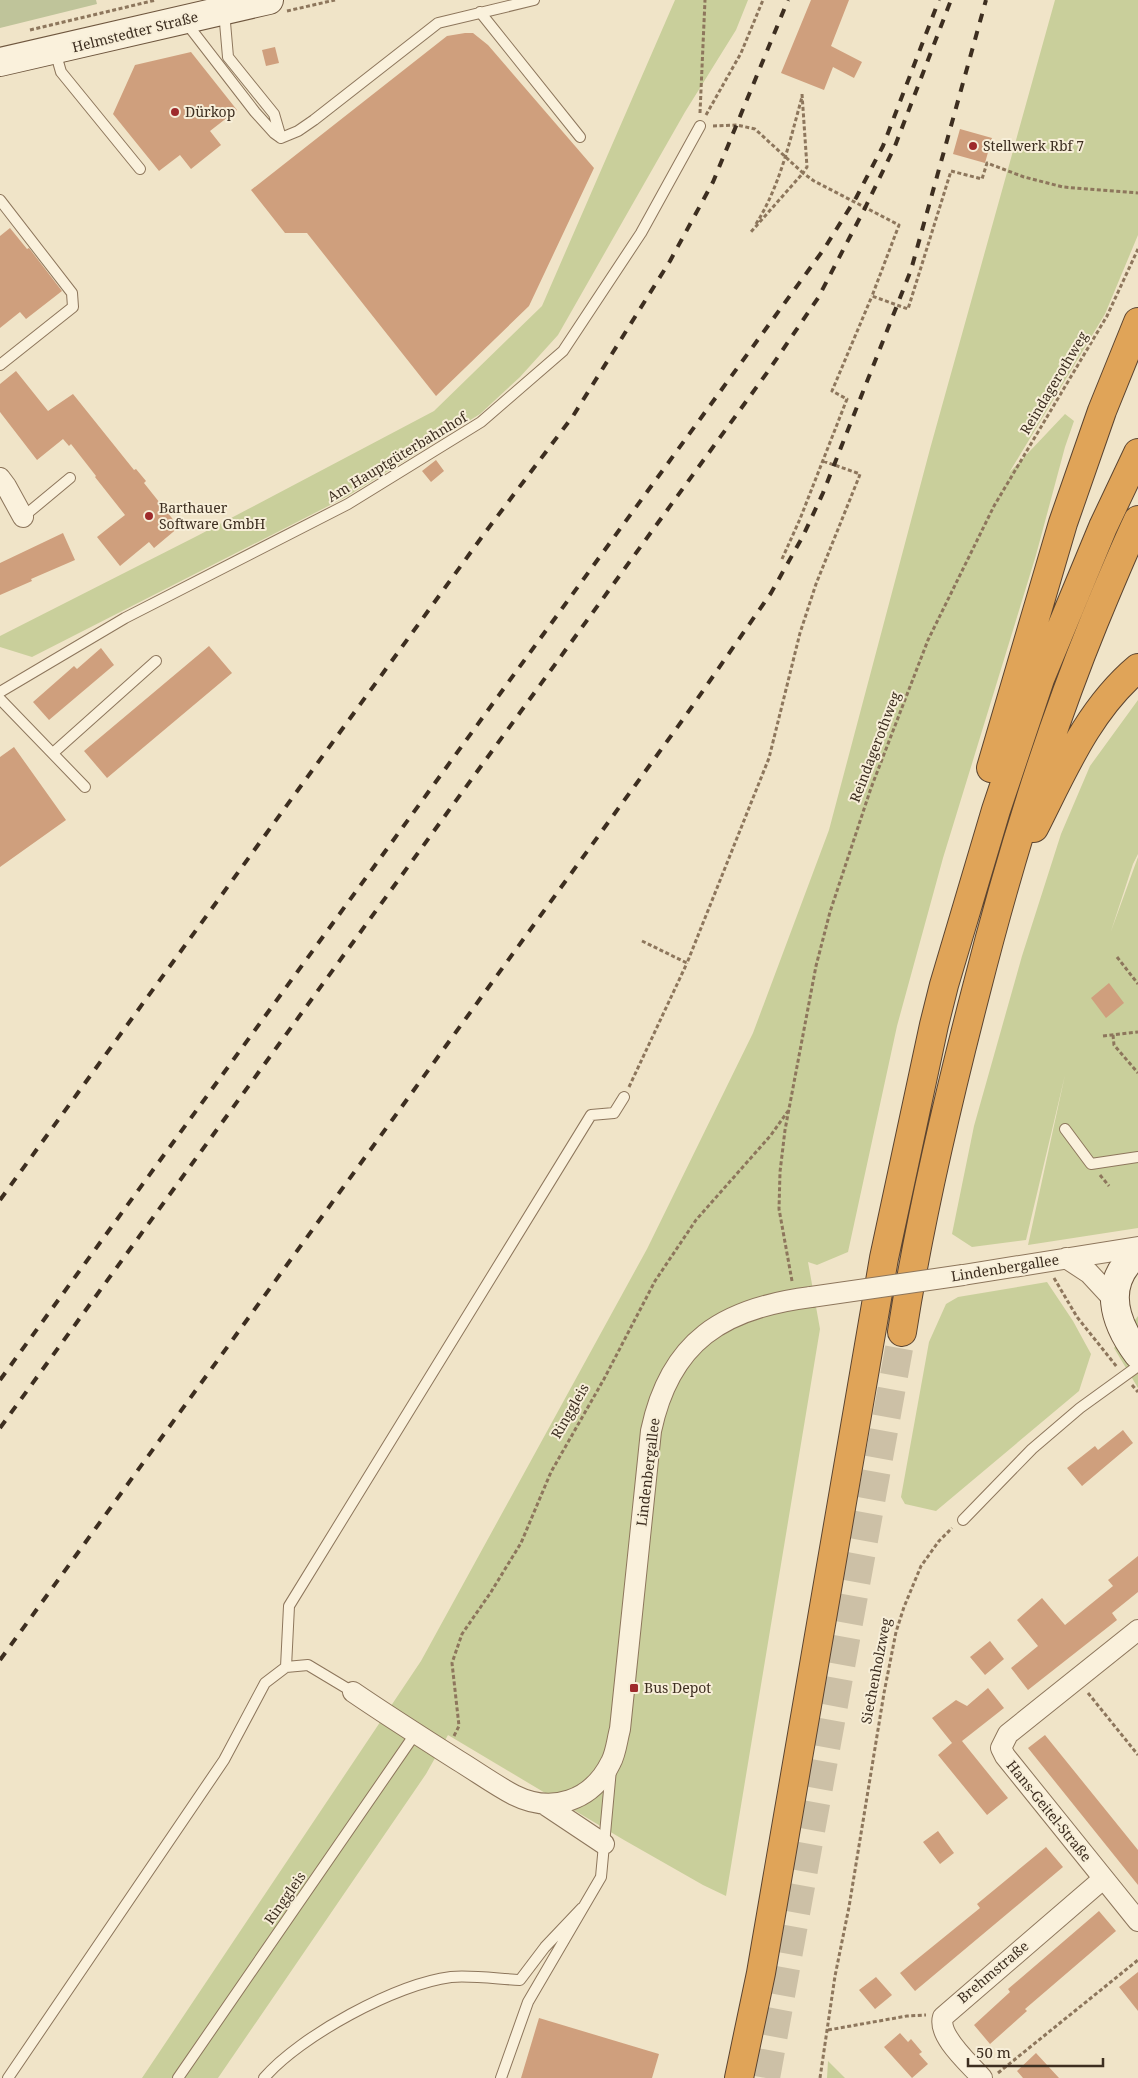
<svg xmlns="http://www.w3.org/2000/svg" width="1138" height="2078" viewBox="0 0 1138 2078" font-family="'Noto Serif',serif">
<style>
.green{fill:#c9cf9b}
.cemetery{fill:#bfc49a}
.building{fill:#cf9f7d}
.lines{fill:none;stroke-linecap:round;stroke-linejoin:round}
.highway-tunnel{stroke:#ccc0a6;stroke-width:28;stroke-dasharray:28 14;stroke-linecap:butt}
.lane-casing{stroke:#8d765c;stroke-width:12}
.street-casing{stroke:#8d765c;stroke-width:22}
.secondary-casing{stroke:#6f573f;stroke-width:30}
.highway-casing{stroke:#5b4430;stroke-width:30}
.path{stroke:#8d765c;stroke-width:3;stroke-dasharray:4 2.5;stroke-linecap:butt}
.lane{stroke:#faf1dc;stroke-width:10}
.street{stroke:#faf1dc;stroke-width:20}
.secondary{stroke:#faf1dc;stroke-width:28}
.highway{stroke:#e0a458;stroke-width:28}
.rail{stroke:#3d2e20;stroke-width:4;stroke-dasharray:9 9;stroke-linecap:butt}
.street-bridge-casing{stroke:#8d765c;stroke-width:22;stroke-linecap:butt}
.street-bridge{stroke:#faf1dc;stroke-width:20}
.poi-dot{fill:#9e2a2b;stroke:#f7eed8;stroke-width:2}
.labels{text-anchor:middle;stroke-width:4;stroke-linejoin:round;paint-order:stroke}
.street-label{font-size:14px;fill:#3d2e20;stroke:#f7eed8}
.poi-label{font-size:14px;fill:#3d2e20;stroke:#f7eed8;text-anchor:start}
</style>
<rect width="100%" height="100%" fill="#f0e4c8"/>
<path class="green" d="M675,0h73l-12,30 -51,82 -127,223 -38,42 -40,37 -134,83 -314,160 -32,-10v-11l197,-100 237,-125 108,-105z
M1055,0h83v235l-33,79 -96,159 56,-59 9,7 -9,26 -29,108 -93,303 -46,168 -49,226 -31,13 -9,-3 12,67 -94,567 -23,-11 -79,-45 -176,-105 -22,39 -208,304h-76l279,-417 226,-412 106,-216 76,-203 101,-381z
M1138,700v154l-5,10 -54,165 27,-84 32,-88v371l-110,17 37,-170 -39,165 -54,7 -20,-13 22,-108 48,-170 39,-122 29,-68z
M1047,1282l26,39 18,33 -12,37 -143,120 -31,-7 -4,-7 28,-155 17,-38 12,-7z
M1138,1316v72l-24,-40z
M828,2061l17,17h-18z"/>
<path class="cemetery" d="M0,0h96l1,4 -97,24z"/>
<path class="building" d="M811,0h38l-18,46 31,16 -8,16 -21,-11 -9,23 -43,-17z
M465,33h8l15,12 106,123 -65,138 -93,90 -129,-163h-22l-34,-43 196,-154z
M275,47l4,16 -13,3 -4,-16z
M191,52l46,58 -27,21 11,14 -30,24 -11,-14 -21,16 -46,-57 22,-49z
M960,129l32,9 -7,25 -32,-9z
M10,228l17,21 2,-1 33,43 -36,28 -6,-7 -20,16v-92z
M16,371l32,40 25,-17 61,76 2,-1 10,12 -2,2 35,44 -25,21 -5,-6 -29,24 -23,-29 28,-22 -30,-38 1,-1 -25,-32 -2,2 -6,-7 -26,21 -37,-48v-28z
M436,460l8,11 -13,11 -9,-11z
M63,533l12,27 -44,19 1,2 -32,14v-32z
M209,646l23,27 -125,105 -23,-27z
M101,648l13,17 -65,55 -16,-18 41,-36 3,3z
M14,747l52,73 -66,47v-110z
M1109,983l15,20 -18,15 -15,-20z
M1123,1430l10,13 -51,43 -15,-18 28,-22 3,4z
M1138,1556v36l-26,21 5,7 -89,70 -17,-22 27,-22 -21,-26 25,-22 23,27 48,-39 -5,-6z
M990,1641l14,18 -19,16 -15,-18z
M988,1688l16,20 -42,33 46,57 -21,17 -49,-60 14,-12 -20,-25 24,-18 11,6z
M1045,1735l93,115v35l-110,-137z
M938,1831l16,22 -14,11 -17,-22z
M1046,1847l17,20 -148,124 -15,-18 80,-65 -3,-4z
M1099,1911l17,20 -91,78 2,2 -37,33 -16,-19 36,-33 -2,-3z
M1138,1972v39l-19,-24z
M876,1977l16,18 -17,14 -16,-19z
M539,2018l120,36 -7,24h-131z
M900,2033l8,9 3,-3 11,13 -3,2 9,10 -16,14 -28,-31z
M1036,2053l23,25h-36l-6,-7z"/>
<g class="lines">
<path class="highway-tunnel" d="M766,2078l136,-746"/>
<defs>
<path id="lane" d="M224,11l4,46 46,57 7,24
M480,12l100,125
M184,20l71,92 19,21 7,5
M55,51l6,21 79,97
M281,138l17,-7 16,-11 124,-97 96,-23
M0,200l72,93 1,14 -73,58
M23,517l47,-39
M0,692l125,-74 223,-114 133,-82 82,-71 78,-118 59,-107
M0,699l85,88
M53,753l103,-92
M1065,1129l26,35 47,-7
M963,1520l69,-71 48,-41 58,-42
M286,1667l3,-61 302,-491 23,-2 10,-16
M8,2078l216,-318 41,-77 21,-16 22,-2 45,27
M178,2078l237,-344
M264,2078c36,-42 132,-94 187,-101 19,-2 48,2 69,3l25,-33 37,-39
M501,2078l27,-76 73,-125 10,-108"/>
<path id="street" d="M0,478l6,8 17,31
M1066,1258l23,15 25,27
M963,1275l175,-28
M1138,1630l-130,104 -7,14 4,8 133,165
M353,1692c35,24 70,46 106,69 18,11 36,24 55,34 38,19 78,6 97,-33 5,-9 6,-22 9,-33l31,-298c19,-90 72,-123 160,-134
M544,1804l60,40
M982,2078c-12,-14 -45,-42 -39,-61l160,-138"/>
<path id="secondary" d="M0,62l269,-62
M1138,1253c-37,29 -24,69 0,101"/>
<path id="highway" d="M991,768l72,-245 39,-112 36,-89
M1034,828c29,-57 54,-118 104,-160
M902,1332c18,-115 45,-229 74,-341 32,-126 69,-249 118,-369 14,-34 28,-68 44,-102
M739,2078l22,-105 123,-715 50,-233 10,-40 52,-175 44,-131 63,-152 35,-74"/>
</defs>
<use href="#lane" class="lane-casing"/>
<use href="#street" class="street-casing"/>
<use href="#secondary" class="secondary-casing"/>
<use href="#highway" class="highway-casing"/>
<path class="path" d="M287,11l48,-11
M30,30l126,-30
M802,94l5,73 -4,6 11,8 85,44 -27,71 36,13 43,-138 31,8 5,-16 37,14 39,10 75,6
M700,113l5,-113
M706,115l35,-62 22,-53
M713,126l24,-1 18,4 48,44 -53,60
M756,224c24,-38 34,-84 46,-127
M782,559l18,-40 47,-120 -15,-8 40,-95
M642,941l45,22 82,-205 31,-125 16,-49 43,-107 1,-3 -37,-13
M1117,957l21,27
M1113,1035l1,10 24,28
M1103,1036l35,-4
M629,1087l58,-124
M1100,1175l9,11
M1054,1278l23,39 40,50
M792,1281l-13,-72 1,-37 5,-42 31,-164 14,-54 41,-124 57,-148 66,-134 113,-190 31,-67
M1132,1385l6,7
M1088,1693l50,62
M454,1736l5,-10 -7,-63 10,-29 29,-42 30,-49 30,-71 53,-93 51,-98 41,-61 75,-85 17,-24
M828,2030l79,-14 19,-1
M998,2073l140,-113
M820,2078l15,-102 14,-69 35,-214 12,-61 8,-25 17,-41 18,-25 13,-13"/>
<use href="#lane" class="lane"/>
<use href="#street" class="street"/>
<use href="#secondary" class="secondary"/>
<use href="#highway" class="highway"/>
<path class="rail" d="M0,1200l484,-666 89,-118 97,-155 43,-79 75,-182
M0,1380l824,-1131 32,-51 27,-52 56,-146
M0,1428l769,-1058 49,-72 47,-90 30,-62 56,-146
M0,1660l684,-942 87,-125 32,-57 20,-43 88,-223 75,-270"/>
<defs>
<path id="street-bridge" d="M811,1297l152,-22"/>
</defs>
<use href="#street-bridge" class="street-bridge-casing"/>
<use href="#street-bridge" class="street-bridge"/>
</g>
<g class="poi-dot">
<circle cx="175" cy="112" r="5"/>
<circle cx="973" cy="146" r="5"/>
<circle cx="149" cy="516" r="5"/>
<rect x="629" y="1683" width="10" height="10" rx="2.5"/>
</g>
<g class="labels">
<g class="street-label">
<text transform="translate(135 32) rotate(-14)" y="5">Helmstedter Straße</text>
<text transform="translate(1054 383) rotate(-59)" y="5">Reindagerothweg</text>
<text transform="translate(397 457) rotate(-31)" y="5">Am Hauptgüterbahnhof</text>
<text transform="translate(875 747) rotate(-69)" y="5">Reindagerothweg</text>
<text transform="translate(1005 1268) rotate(-9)" y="5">Lindenbergallee</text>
<text transform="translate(570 1411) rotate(-60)" y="5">Ringgleis</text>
<text transform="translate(648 1472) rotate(-83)" y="5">Lindenbergallee</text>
<text transform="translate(876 1671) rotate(-79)" y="5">Siechenholzweg</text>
<text transform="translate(1049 1811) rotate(51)" y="5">Hans-Geitel-Straße</text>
<text transform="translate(285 1898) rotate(-55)" y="5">Ringgleis</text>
<text transform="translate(993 1972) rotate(-40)" y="5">Brehmstraße</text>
</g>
<g class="poi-label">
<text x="185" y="117">Dürkop</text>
<text x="983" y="151">Stellwerk Rbf 7</text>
<text x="159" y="513">Barthauer<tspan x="159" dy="16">Software GmbH</tspan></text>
<text x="644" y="1693">Bus Depot</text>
</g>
</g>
<path d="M968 2058v8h135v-8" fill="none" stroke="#3d2e20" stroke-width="2.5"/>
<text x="976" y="2058" font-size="15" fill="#3d2e20" stroke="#f7eed8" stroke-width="4" paint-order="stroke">50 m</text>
</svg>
